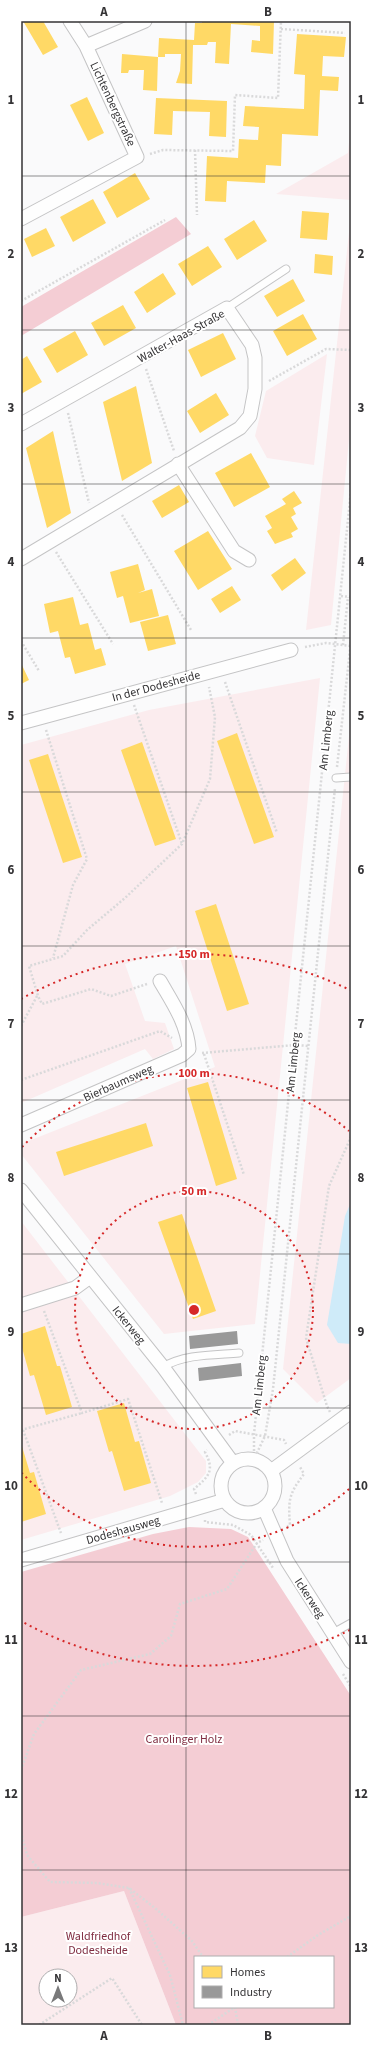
<svg xmlns="http://www.w3.org/2000/svg" width="372" height="2046" viewBox="0 0 372 2046" font-family="'Source Sans 3',sans-serif">
<style>
.green{fill:#fbecee;fill-rule:evenodd}
.forest{fill:#f4cdd4;fill-rule:evenodd}
.water{fill:#cfebf9}
.homes{fill:#ffd966}
.industry{fill:#999}
.lines{fill:none;stroke-linecap:round;stroke-linejoin:round}
.lane-casing{stroke:#c4c4c5;stroke-width:9}
.street-casing{stroke:#c4c4c5;stroke-width:15}
.path{stroke:#d9d9da;stroke-width:2.5;stroke-dasharray:2 2;stroke-linecap:butt}
.lane{stroke:#fefefe;stroke-width:7}
.street{stroke:#fefefe;stroke-width:13}
.grid{fill:none;stroke:#343335;stroke-width:1;stroke-opacity:0.55}
.ring{fill:none;stroke:#d62828;stroke-width:2;stroke-dasharray:2 4}
.labels{text-anchor:middle;stroke-width:4;stroke-linejoin:round;paint-order:stroke}
.street-label{font-size:12px;fill:#343335;stroke:#fff}
.park-label{font-size:12px;fill:#802e42;stroke:#fff}
.centre{fill:#d62828;stroke:#fff;stroke-width:2}
.ring-label{font-size:12px;text-anchor:middle;font-weight:bold;fill:#d62828;stroke:#fff;stroke-width:4;stroke-linejoin:round;paint-order:stroke}
.neatline{fill:none;stroke:#343335;stroke-width:1.5}
.grid-label{font-size:13px;text-anchor:middle;font-weight:bold;fill:#343335}
</style>
<rect width="100%" height="100%" fill="#fafafb"/>
<path class="green" d="M351,120v80l-75,-6 72,-41z
M351,214v205l-20,206 -25,5z
M327,354l-13,111 -47,-7 -12,-22 11,-45z
M320,678l-65,646 -91,10 -143,-180v-10l194,-77 -39,-121 -51,18 20,57 20,2 9,26 -21,10 -8,-10 -124,54v-358l128,-35z
M351,717v661l-34,25 -34,-34z
M21,1221l185,240v12l-8,9 -28,14 -149,44z
M124,1891l52,134h-155v-108zM46,1976h24v24h-24z"/>
<path class="forest" d="M176,217l15,17 -170,102v-29z
M189,1527l42,2 17,8 103,159v329h-175l-52,-134 -103,26v-345l132,-38zM195,1957h138v50h-138z"/>
<path class="water" d="M351,1202v142l-13,-1 -11,-18 18,-109z"/>
<path class="homes" d="M23,21h20l15,26 -15,8z
M202,21h72l-1,33 -22,-2 1,-12 8,1v-15l-29,-2 -2,40 -14,-1 1,-21h-8l-1,3h-14l-1,39 -16,-1 4,-12 1,-17h-16v3h-7l1,-19 35,2 1,-17h7z
M297,34l49,3 -2,20 -21,-1 -1,20 17,1 -1,14 -18,-1 -2,46 -36,-2 -1,32 -15,-1 -1,18 -38,-2 -1,21 -21,-1 2,-45 31,2 1,-19 19,1 1,-13 -16,-1 2,-20 59,3 1,-34 -11,-1z
M122,54l36,3 -1,34 -14,-1 1,-20h-15l-1,3h-7z
M87,97l17,36 -16,8 -18,-36z
M156,98l71,3 -1,36 -17,-1 1,-24 -37,-1 -1,24 -18,-1z
M135,173l15,26 -33,19 -14,-26z
M93,199l13,24 -33,19 -13,-25z
M302,211l27,2 -2,27 -27,-2z
M254,220l13,21 -30,19 -13,-21z
M46,228l9,18 -23,11 -8,-18z
M208,246l14,21 -30,19 -14,-22z
M315,254l18,2 -1,19 -18,-2z
M163,273l13,21 -29,19 -13,-21z
M293,279l12,22 -28,16 -13,-21z
M123,305l13,23 -32,18 -13,-23z
M303,314l14,25 -30,17 -14,-25z
M75,331l13,24 -31,18 -14,-24z
M223,333l13,26 -35,18 -13,-27z
M27,356l15,26 -21,12v-34z
M136,386l16,77 -30,18 -19,-79z
M216,393l13,22 -29,18 -13,-22z
M53,431l18,82 -24,15 -21,-80z
M251,453l19,34 -36,20 -19,-34z
M179,485l10,17 -27,16 -10,-17z
M294,491l8,12 -9,5 3,6 -5,3 7,12 -7,4 2,4 -18,7 -8,-13 5,-3 -7,-12 21,-12 -4,-5z
M208,531l24,38 -34,21 -24,-39z
M295,558l11,15 -24,18 -11,-16z
M138,564l7,26 -7,3 14,-4 7,27 -29,7 -7,-27 -6,2 -7,-26z
M232,586l9,14 -21,13 -9,-14z
M73,597l7,28 8,-2 7,27 6,-2 5,17 -31,9 -5,-17 -5,1 -7,-27 -8,2 -6,-29z
M168,615l8,29 -28,7 -8,-29z
M21,663l8,17 -8,4z
M237,733l37,104 -20,7 -37,-103z
M142,742l34,97 -21,7 -34,-96z
M48,754l34,103 -19,6 -34,-103z
M216,904l33,100 -22,7 -32,-100z
M208,1082l29,97 -21,7 -29,-98z
M146,1123l7,23 -89,30 -8,-24z
M182,1214l34,97 -23,8 -35,-97z
M45,1326l12,40h3l12,41 -26,8 -12,-40 -4,1 -9,-32v-10z
M124,1403l11,39 4,-1 12,42 -27,8 -12,-40 -3,1 -12,-41z
M21,1443l9,30 4,-1 12,42 -25,8z"/>
<path class="industry" d="M237,1331l1,13 -48,5 -1,-13z
M241,1363l1,13 -43,5 -1,-13z"/>
<g class="lines">
<defs>
<path id="lane" d="M227,308l59,-39
M336,778l15,-1
M163,1367c21,-13 51,-12 76,-14
M333,1633l18,-10"/>
<path id="street" d="M86,46l59,-25
M21,219l116,-62 -51,-111 -16,-25
M21,424l206,-116 25,37 3,13v31l-5,27 -10,12 -219,131
M178,464l56,87 15,9
M21,723l270,-73
M21,1125l161,-70 7,-6c-2,-26 -17,-47 -29,-68
M21,1190l142,177 70,96
M21,1305l54,-17 15,-11
M221 1486a27 27 0 1 1 54 0a27 27 0 1 1-54 0Z
M271,1471l80,-59
M264,1508l23,53 64,101
M21,1560l204,-60"/>
</defs>
<use href="#lane" class="lane-casing"/>
<use href="#street" class="street-casing"/>
<path class="path" d="M281,29l64,4
M195,150l2,65
M150,154l13,-4 70,1 2,-56 43,3 3,-77
M21,301l144,-81
M146,369l28,82
M269,381l57,-32 25,1
M68,413l21,90
M122,515l69,115
M56,552l57,92
M341,596l10,1
M21,641l18,30
M343,645l5,-48
M305,647l21,-4 25,3
M225,682l52,151
M134,705l48,139
M46,730l41,129 -14,26 -20,73
M337,767l14,-126
M147,984l-36,12 -20,-7 -49,15 -4,-8 -9,-30 34,-10 24,-26 38,-32 57,-54 28,-65 5,-62 -6,-30
M21,1026l16,-30
M351,1036v9
M202,1053l93,-8 14,1
M204,1054l40,121
M21,1080l139,-49 12,7
M44,1311l38,102 46,-14 34,104
M330,1412l-3,-6 -21,-68 23,-152 22,-49
M21,1430l61,-17
M23,1430l38,103
M229,1435l6,-4 49,9 2,4
M255,1457l10,-21 8,-47 62,-601
M254,1459v-25l97,-944
M196,1494l-2,-5c15,-13 21,-18 11,-37l2,-2
M205,1520v2l28,3 18,10 22,33
M287,1527l3,-2c-2,-26 -1,-31 14,-51l-4,-7
M343,1674l8,13
M21,1770l13,-36 47,-64 69,-16 21,-18 9,-32 47,-15 30,-46 6,-3
M21,1832l6,23 23,27 47,1 32,5 26,20 37,33 11,16
M129,1888l41,87 13,50
M287,1957l31,-22 33,-19
M235,2007l3,18
M39,2025l73,-47 30,47
M208,2025l27,-18"/>
<use href="#lane" class="lane"/>
<use href="#street" class="street"/>
</g>
<path class="grid" d="M186,21v2004M21,176h330M21,330h330M21,484h330M21,638h330M21,792h330M21,946h330M21,1100h330M21,1254h330M21,1408h330M21,1562h330M21,1716h330M21,1870h330"/>
<g class="ring">
<circle cx="194" cy="1310" r="119"/>
<path d="M349 1489A237 237 0 0 1 22 1473M22 1147A237 237 0 0 1 349 1131"/>
<path d="M350 1630A356 356 0 0 1 21 1621M21 999A356 356 0 0 1 350 990"/>
</g>
<g class="labels">
<g class="street-label">
<text transform="translate(113 104) rotate(65)" y="4">Lichtenbergstraße</text>
<text transform="translate(181 336) rotate(-29)" y="4">Walter-Haas-Straße</text>
<text transform="translate(156 686) rotate(-15)" y="4">In der Dodesheide</text>
<text transform="translate(326 740) rotate(-84)" y="4">Am Limberg</text>
<text transform="translate(293 1062) rotate(-84)" y="4">Am Limberg</text>
<text transform="translate(118 1083) rotate(-24)" y="4">Bierbaumsweg</text>
<text transform="translate(129 1325) rotate(51)" y="4">Ickerweg</text>
<text transform="translate(259 1385) rotate(-84)" y="4">Am Limberg</text>
<text transform="translate(123 1530) rotate(-16)" y="4">Dodeshausweg</text>
<text transform="translate(310 1598) rotate(57)" y="4">Ickerweg</text>
</g>
<g class="park-label">
<text x="184" y="1743">Carolinger Holz</text>
<text x="98" y="1940">Waldfriedhof<tspan x="98" dy="14">Dodesheide</tspan></text>
</g>
</g>
<circle cx="194" cy="1310" r="6" class="centre"/>
<g class="ring-label">
<text x="194" y="958">150 m</text>
<text x="194" y="1077">100 m</text>
<text x="194" y="1195">50 m</text>
</g>
<rect width="372" height="2046" fill="none" stroke="#ffffff" stroke-width="44"/>
<rect x="194" y="1956" width="140" height="52" fill="#ffffff" stroke="#aeadae"/>
<rect x="202" y="1966" width="20" height="12" fill="#ffd966" stroke="#aeadae"/>
<text x="230" y="1976" font-size="12" fill="#343335">Homes</text>
<rect x="202" y="1986" width="20" height="12" fill="#999999" stroke="#aeadae"/>
<text x="230" y="1996" font-size="12" fill="#343335">Industry</text>
<g transform="translate(58 1988)"><circle r="19" fill="#ffffff" stroke="#aeadae"/>
<path d="M0-3L7 15L0 10L-7 15Z" fill="#79797a"/>
<text y="-6" font-size="11" font-weight="bold" text-anchor="middle" fill="#343335">N</text>
</g>
<rect x="22" y="22" width="328" height="2002" class="neatline"/>
<g class="grid-label">
<text x="104" y="16">A</text>
<text x="268" y="16">B</text>
<text x="11" y="104">1</text>
<text x="361" y="104">1</text>
<text x="11" y="258">2</text>
<text x="361" y="258">2</text>
<text x="11" y="412">3</text>
<text x="361" y="412">3</text>
<text x="11" y="566">4</text>
<text x="361" y="566">4</text>
<text x="11" y="720">5</text>
<text x="361" y="720">5</text>
<text x="11" y="874">6</text>
<text x="361" y="874">6</text>
<text x="11" y="1028">7</text>
<text x="361" y="1028">7</text>
<text x="11" y="1182">8</text>
<text x="361" y="1182">8</text>
<text x="11" y="1336">9</text>
<text x="361" y="1336">9</text>
<text x="11" y="1490">10</text>
<text x="361" y="1490">10</text>
<text x="11" y="1644">11</text>
<text x="361" y="1644">11</text>
<text x="11" y="1798">12</text>
<text x="361" y="1798">12</text>
<text x="11" y="1952">13</text>
<text x="361" y="1952">13</text>
<text x="104" y="2040">A</text>
<text x="268" y="2040">B</text>
</g>
</svg>
